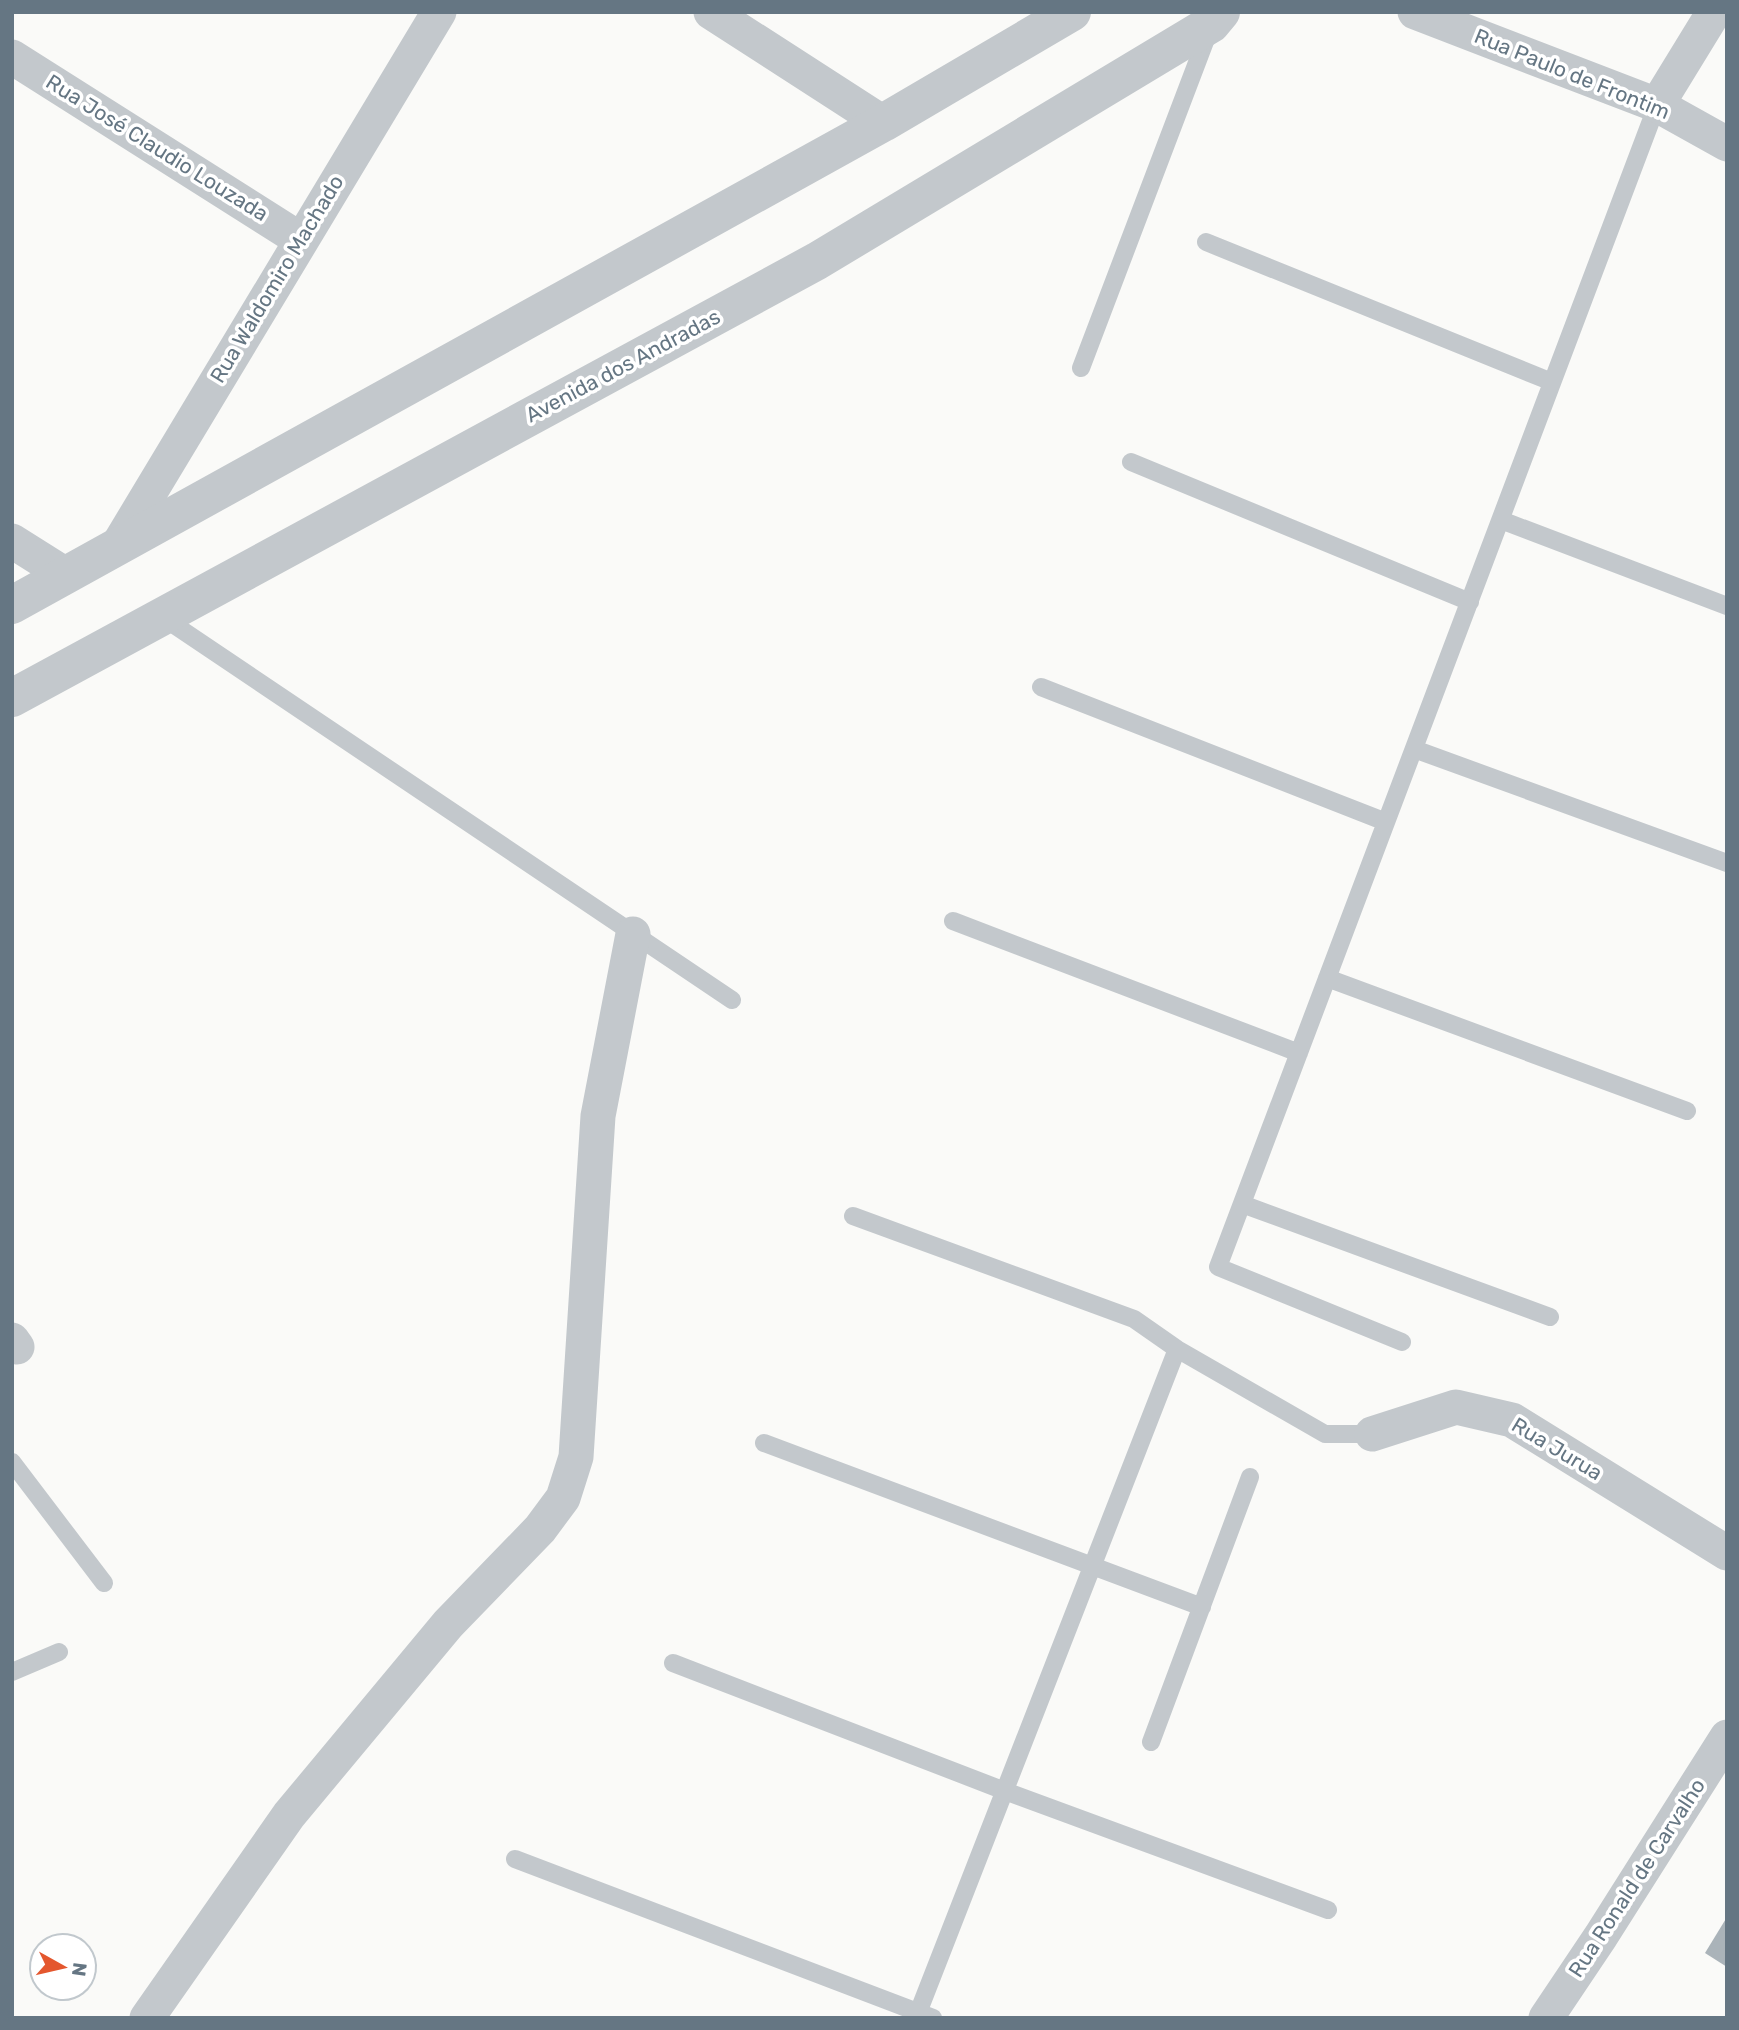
<svg xmlns="http://www.w3.org/2000/svg" width="1739" height="2030" viewBox="0 0 1739 2030" font-family="Rubik,sans-serif">
<style>
.building{fill:#aab3b9}
.lines{fill:none;stroke-linecap:round;stroke-linejoin:round}
.service{stroke:#c3c8cc;stroke-width:18}
.minor{stroke:#c3c8cc;stroke-width:35}
.tertiary{stroke:#c3c8cc;stroke-width:38}
.labels{text-anchor:middle;stroke-width:7;stroke-linejoin:round;paint-order:stroke}
.street-label{font-size:21px;fill:#657683;stroke:#fff}
</style>
<rect width="100%" height="100%" fill="#fafaf8"/>
<path class="building" d="M1727,1917v50l-22,-14z"/>
<g class="lines">
<path class="service" d="M1206,242l346,140
M1081,368l128,-337
M1131,462l339,140
M1501,520l226,86
M161,616l571,384
M1041,687l345,135
M1414,749l313,114
M953,921l346,132
M1327,978l360,133
M1242,1204l308,113
M853,1216l281,103 43,30 148,85h47
M1402,1342l-184,-75 439,-1162
M764,1443l438,164
M12,1462l92,121
M673,1663l332,128 323,119
M12,1672l47,-20
M1151,1742l99,-265
M515,1859l418,159
M916,2018l261,-669"/>
<path class="minor" d="M711,12l172,111
M1415,12l242,93 70,39
M12,57l289,183
M1657,105l57,-93
M12,541l54,34
M117,547l322,-535
M12,1340l5,7
M1372,1434l84,-27 56,13 215,133
M147,2018l142,-203 159,-191 92,-95 23,-31 13,-41 22,-341 35,-182
M1546,2018l55,-82 126,-199"/>
<path class="tertiary" d="M12,605l871,-482 189,-111
M12,698l805,-437 394,-237 10,-12"/>
</g>
<g class="labels">
<g class="street-label">
<text transform="translate(1572 74) rotate(22)" y="7">Rua Paulo de Frontim</text>
<text transform="translate(157 148) rotate(32)" y="7">Rua José Claudio Louzada</text>
<text transform="translate(277 279) rotate(-59)" y="7">Rua Waldomiro Machado</text>
<text transform="translate(623 366) rotate(-28)" y="7">Avenida dos Andradas</text>
<text transform="translate(1557 1449) rotate(31)" y="7">Rua Jurua</text>
<text transform="translate(1637 1878) rotate(-57)" y="7">Rua Ronald de Carvalho</text>
</g>
</g>
<rect width="1739" height="2030" fill="none" stroke="#657683" stroke-width="28"/>
<g transform="translate(63 1967) rotate(98)"><circle r="33" fill="#ffffff" stroke="#c1c8cd" stroke-width="2"/>
<path d="M0-5L12 26L0 18L-12 26Z" fill="#e4572e"/>
<text y="-10" font-size="19" font-weight="bold" text-anchor="middle" fill="#657683">N</text>
</g>
</svg>
